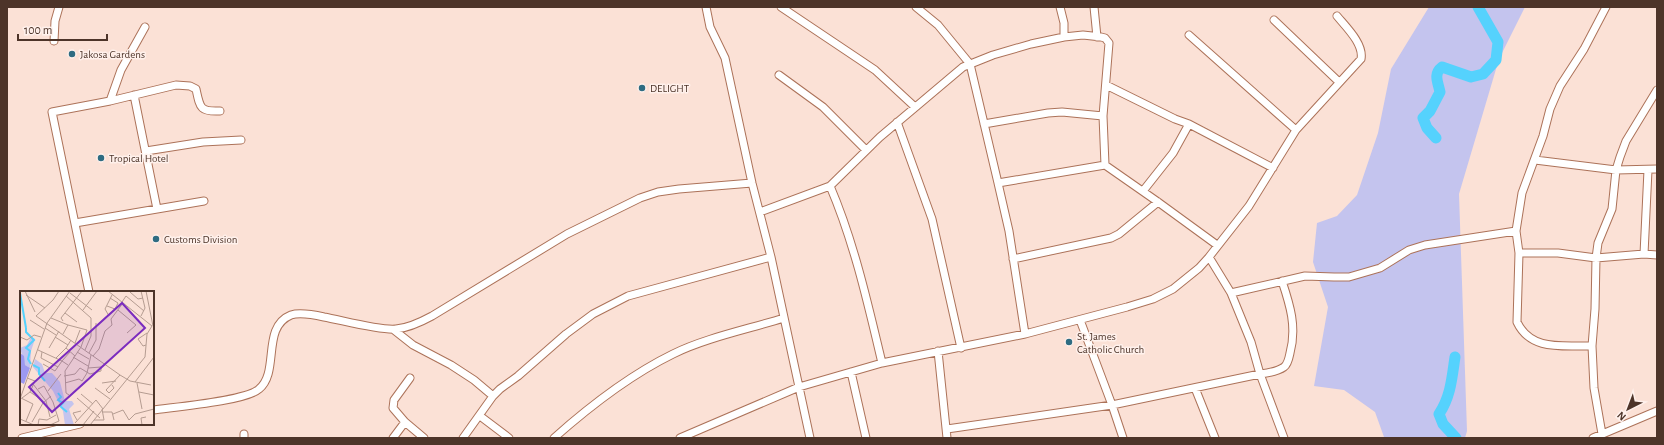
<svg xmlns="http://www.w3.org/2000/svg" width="1664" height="445" viewBox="0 0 1664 445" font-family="'Alegreya Sans',sans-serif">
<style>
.green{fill:#c4c4ee}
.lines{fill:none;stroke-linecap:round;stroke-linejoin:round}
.river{stroke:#55d2fd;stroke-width:11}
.street-casing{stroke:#ac7259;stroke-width:9}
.street{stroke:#fff;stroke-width:7}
.poi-dot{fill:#2e6c82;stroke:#fff1ec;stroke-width:1.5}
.labels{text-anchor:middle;stroke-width:3;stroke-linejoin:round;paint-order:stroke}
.poi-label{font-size:11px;fill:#4d3429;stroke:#fff1ec;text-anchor:start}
.inset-river{fill:none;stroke:#55d2fd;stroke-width:2}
.inset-road{fill:none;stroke:#b59c91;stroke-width:1}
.view{fill:#7b2cbf;fill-opacity:0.15;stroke:#7b2cbf;stroke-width:2}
.inset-edge{fill:none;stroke:#4d3429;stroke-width:2}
</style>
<rect width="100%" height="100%" fill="#fbe1d6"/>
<path class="green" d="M1429,7h96l-26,52 -40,135 8,237 -2,7h-82l1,-1 -9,-25 -31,-22 -30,-4 14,-79 -15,-45 4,-39 20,-7 20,-21 21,-62 13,-64z"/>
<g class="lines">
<path class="river" d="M1436,138l-9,-10 -4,-10 7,-7 10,-19c-2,-10 -7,-18 2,-25l29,10 12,-3 13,-14 2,-18 -20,-35
M1455,357c-3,20 -4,39 -16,57l4,10 13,14"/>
<defs>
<path id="street" d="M706,7l4,20 15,31 27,125 19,74 39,181
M781,7l94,63 40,37
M916,7l22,18 32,39 28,119 107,-18 53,37 59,43
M1060,7l4,16v14
M1094,7l3,30
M1274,20l65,62
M1189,35l107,95
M54,41l1,-20 4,-14
M779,75l44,32 43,43
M1106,85l69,34 14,5 84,44
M134,95l23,114
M110,101l11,-31 24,-43
M897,122l35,97 29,129
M984,124l64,-11 14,-1 41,4
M146,151l57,-9 38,-2
M1535,160l81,10 41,-1
M998,183l11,48 16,103
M830,186c24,56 38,118 52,177
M1143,191l30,-38 16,-29
M760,212l70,-26 50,-49 83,-70 30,-12 38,-11 33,-7 19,-2 18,2 4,1 4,5 -6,73 2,49
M75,223l129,-22
M1519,253h39l38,5 48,-4 13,1
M1644,254l4,-84
M1209,257l22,36 20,49 9,32c8,-1 17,-2 24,-7 4,-3 5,-9 6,-14 7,-26 0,-48 -8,-72
M1013,259l98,-21 8,-4 39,-32
M89,292l-37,-180 58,-11 66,-16 14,1 6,3c4,19 4,23 24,22
M1231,293l74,-17 29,1h15l31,-9 29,-18 16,-5 91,-14
M394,330l19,15 38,20 23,15 19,16
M1592,346c-28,-1 -61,6 -75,-24l2,-69 -3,-22 6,-38 21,-57 7,-27 10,-23 24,-37 22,-42
M938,351l9,87
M851,372l15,66
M410,378l-16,22 -1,8 12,14 19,16
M1195,388l20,50
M153,410c21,-3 93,-9 106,-21 21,-17 2,-62 32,-74 9,-3 24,0 33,2 17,3 57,14 72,12 13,-1 25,-7 36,-13l135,-82 73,-36 18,-6 21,-3 73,-6
M480,416l29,22
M947,429l165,-24 -32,-85
M244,434v4
M1602,434l-8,-46 -2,-42 3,-37 1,-51 2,-15 14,-34 4,-39 4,-13 6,-16 31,-51
M22,438l58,-14
M393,438l12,-16
M463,438l30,-42 7,-7 18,-13 48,-42 27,-20 35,-18 143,-39
M554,438c36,-32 76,-63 119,-84 32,-16 76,-25 111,-36
M680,438l119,-51 83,-24 143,-29 102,-27 26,-8 20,-10 26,-21 10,-11 40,-51 47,-76 65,-71c3,-15 -15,-32 -24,-43
M1123,438l-11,-33 148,-31 24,64
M1593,438l64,-27"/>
</defs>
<use href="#street" class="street-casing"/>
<use href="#street" class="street"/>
</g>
<g class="poi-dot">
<circle cx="72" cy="54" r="4"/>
<circle cx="642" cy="88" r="4"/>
<circle cx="101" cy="158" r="4"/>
<circle cx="156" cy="239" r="4"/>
<circle cx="1069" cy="342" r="4"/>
</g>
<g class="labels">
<g class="poi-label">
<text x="80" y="58">Jakosa Gardens</text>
<text x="650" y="92">DELIGHT</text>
<text x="109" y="162">Tropical Hotel</text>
<text x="164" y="243">Customs Division</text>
<text x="1077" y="340">St. James<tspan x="1077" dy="13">Catholic Church</tspan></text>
</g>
</g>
<g transform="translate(20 291)">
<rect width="134" height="134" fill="#fbe1d6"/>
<path d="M11,46l4,2 -4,12 -1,17 -5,-3 -5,-17 7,-3zM15,68l7,5 3,9h7l8,9 5,19h7l2,3 -5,5 5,16h-9l-2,-14 -10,-20 -20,-24z" fill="#c4c4ee"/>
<path d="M0,62l4,3 1,9 5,3 -6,16 -4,-2z" fill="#9c99f0"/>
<path class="inset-river" d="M0,2l6,35M6,37v4l8,8 -8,8 4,3 -2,8 3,5M13,74l6,3v6l6,7M38,102l3,4 -3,3 5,3 -3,3 7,6"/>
<path class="inset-road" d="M5,0l10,21M39,0l-6,9 -17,16 84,59M88,0l44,35M126,0l7,35M110,1l8,7 5,-1M50,2l22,17M6,4l19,13M46,5l25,22v18l-6,14M102,11l4,-6 18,15M87,15l8,3 3,-6 -8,-5M63,19l14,-19M98,19l18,15 -9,8M45,22l12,9M89,25l-4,-7 7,-14M121,25l4,-8 -4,-17M31,27l17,7M10,29l14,9M43,30l-2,-3 21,-27M25,37l11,7M43,43l5,-9 19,5M0,46l7,3 7,-5 7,2M35,46l13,8M51,49l-5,8 9,8M55,52l5,-13M126,54l-3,1 -5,-7 9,-6M29,57l10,-17M18,59l24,11 -7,10 -12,-7M22,61l-1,6 17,9M57,61l12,7M69,62l7,-13v-17M73,65l6,-7 6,-18 7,-6 -1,-6 12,-16M53,66l15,9M36,67l10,-10M48,74l-6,-4 8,-9M44,85l11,-2 5,-6 10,6 11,-3v-4l-13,1M7,87l8,3 -5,11M115,91l19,-25M45,92l14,-4 3,2 5,-8 4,-18M82,92l14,-2M117,92l5,26M13,93l13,17 4,16M92,94l2,3 -5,5 -3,-3 14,-15 10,6 21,4M75,97l15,11M18,98l6,-3 9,16 6,19 -9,4M28,100l13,-17M119,101l15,3M61,103l12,10M49,104l-3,-2 -1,-22 16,-24 6,-17M1,107l12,6 -7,17M2,107l8,-6 9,6M57,107l23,20M0,108l27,-76 23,-32M82,121h10l2,8M93,123l10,-4 6,10 6,-6 19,-5M0,128l14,6M57,129l-4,-7 8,-2M74,129h10l-2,-11M12,131l11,-19 8,-7M55,132l21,-23 7,9M18,134l1,-6 8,1 9,-5M63,134l11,-14M70,134l55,-68 2,-23 5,-8M122,134l-1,-7 5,-1"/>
<path class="view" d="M102,12l23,25 -93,84 -23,-25z"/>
<rect width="134" height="134" class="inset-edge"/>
</g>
<rect width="1664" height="445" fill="none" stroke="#4d3429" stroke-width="16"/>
<g transform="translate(1628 409) rotate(222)" stroke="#fff1ec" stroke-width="3" paint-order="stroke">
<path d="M0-3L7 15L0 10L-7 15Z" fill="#4d3429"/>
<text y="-6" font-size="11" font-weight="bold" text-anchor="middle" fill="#4d3429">N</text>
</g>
<path d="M18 34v6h89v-6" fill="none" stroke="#4d3429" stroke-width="2"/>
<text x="24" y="34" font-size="12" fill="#4d3429" stroke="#fff1ec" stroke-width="3" paint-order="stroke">100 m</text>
</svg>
